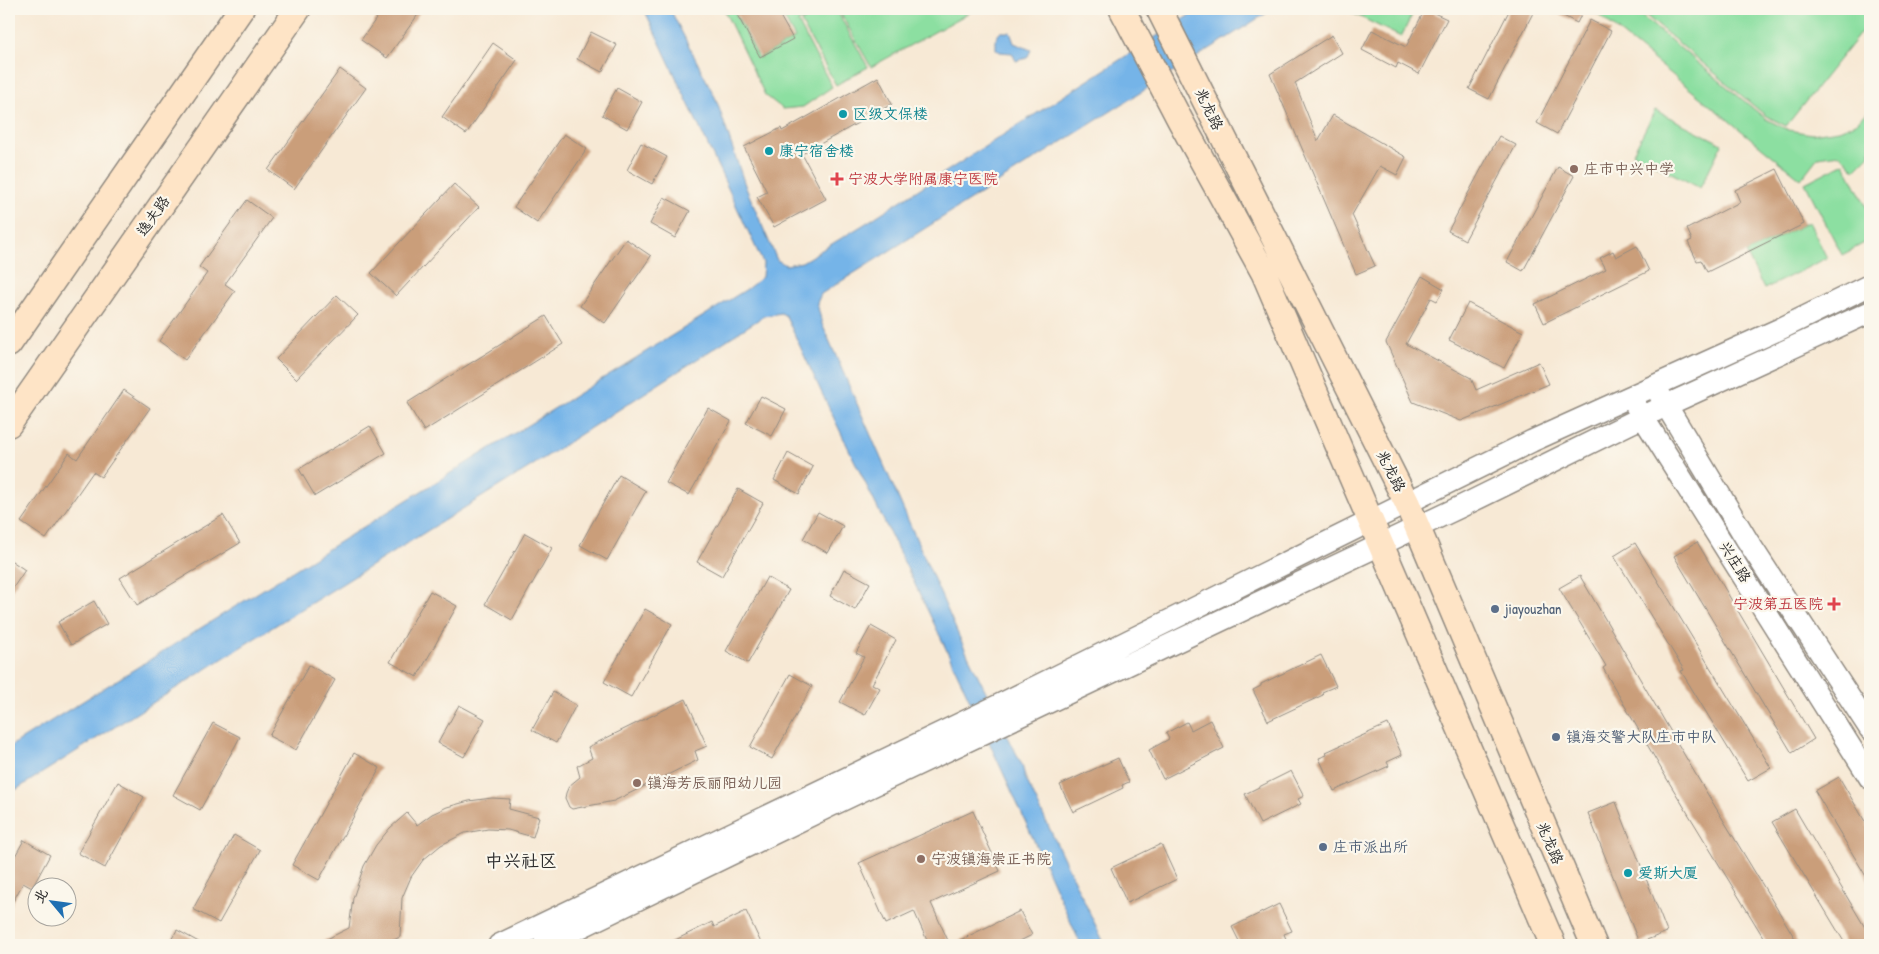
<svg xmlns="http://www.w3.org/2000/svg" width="1879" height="954" viewBox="0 0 1879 954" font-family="'Patrick Hand','LXGW WenKai TC',sans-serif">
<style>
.green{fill:#8cdfa1;stroke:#5c8566}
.water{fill:#74b4e8;stroke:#50708a}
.building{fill:#ca9e7a}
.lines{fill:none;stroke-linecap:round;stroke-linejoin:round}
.tertiary-casing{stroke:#918a80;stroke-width:24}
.secondary-casing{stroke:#918a80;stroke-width:28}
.tertiary{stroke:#fff;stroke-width:21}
.secondary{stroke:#fee4c6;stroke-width:25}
.culture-dot{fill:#0f9aa8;stroke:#fbf7ec;stroke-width:2}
.education-dot{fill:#8d6e63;stroke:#fbf7ec;stroke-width:2}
.health-dot{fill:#e0444e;stroke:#fbf7ec;stroke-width:2}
.service-dot{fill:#5c6f8a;stroke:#fbf7ec;stroke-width:2}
.labels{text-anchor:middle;stroke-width:4.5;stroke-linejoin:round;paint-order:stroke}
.street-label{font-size:15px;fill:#2b2b2b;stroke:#fbf7ec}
.culture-label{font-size:15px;fill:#0d838f;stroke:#fbf7ec;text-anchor:start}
.education-label{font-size:15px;fill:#785e54;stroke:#fbf7ec;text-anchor:start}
.health-label{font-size:15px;fill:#be3a42;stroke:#fbf7ec;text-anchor:start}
.service-label{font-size:15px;fill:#4e5e75;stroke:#fbf7ec;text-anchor:start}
.quarter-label{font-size:18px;fill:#2b2b2b;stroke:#fbf7ec}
</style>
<rect width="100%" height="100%" fill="#fbf7ec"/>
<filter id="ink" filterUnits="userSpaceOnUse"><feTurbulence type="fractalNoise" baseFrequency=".02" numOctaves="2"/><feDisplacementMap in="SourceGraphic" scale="10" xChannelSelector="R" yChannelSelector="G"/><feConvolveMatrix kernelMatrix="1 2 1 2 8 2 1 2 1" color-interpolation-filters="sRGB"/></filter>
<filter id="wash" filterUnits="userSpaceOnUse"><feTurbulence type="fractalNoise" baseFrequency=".0096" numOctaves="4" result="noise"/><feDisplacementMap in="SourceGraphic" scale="20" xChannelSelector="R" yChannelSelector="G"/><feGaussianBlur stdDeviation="1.12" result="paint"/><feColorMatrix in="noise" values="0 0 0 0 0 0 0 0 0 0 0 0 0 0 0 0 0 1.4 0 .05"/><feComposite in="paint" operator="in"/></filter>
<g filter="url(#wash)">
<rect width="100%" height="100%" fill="#f7e9d5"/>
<path class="green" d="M730,9h3l26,49 36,-20 -16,-29h43l-24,13 34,65 -29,20 -20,2 -18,-14 -40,-83z
M825,9h11l32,58 -32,18 -35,-63z
M838,9h138l-105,58z
M1344,9h71l-14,28z
M1591,9h42l133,110 22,11 24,4 27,-4 17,-7 14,-13v45l-15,15 -15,-16 -22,3 -17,22z
M1638,9h232v12l-84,105 -20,-10z
M1655,110l67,34 -22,44 -67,-35z
M1844,163l26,51v26l-28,15 -37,-72z
M1809,222l18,36 -63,31 -18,-36z"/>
<path class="water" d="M644,9h26l46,90 30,89 31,72 9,5 16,-3 61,-37 336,-216h74l-452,285 -4,9 5,21 140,319 60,122 3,12 80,168h-24c-46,-103 -93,-206 -141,-309 -51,-106 -105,-212 -154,-320l-5,-3 -17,3 -234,151 -270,168 -251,159v-47l738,-458 15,-12 1,-14z
M1000,32h10l4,11 17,7 -4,8 -11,3 -4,-8 -12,-1 -4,-3v-10z"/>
<g id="blocks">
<path class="building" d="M383,9h39l-35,49 -26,-18z
M734,9h42l17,30 -33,18z
M1425,9l22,10 -28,55 -21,-11 -2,5 -34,-18 10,-20 34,17z
M1510,9h25l-46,90 -20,-10z
M1550,9h34l-7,14z
M1590,20l21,11 -54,103 -20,-11z
M591,32l26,13 -15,27 -25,-13z
M1332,35l10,18 -47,30 23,58 15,-26 73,42 -9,18 -17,-9 -28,49 23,51 -19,8 -86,-200z
M493,43l24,17 -51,74 -24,-17z
M340,69l26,19 -72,101 -26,-19z
M878,77l14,27 -90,50 24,45 -52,28 -17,-30 10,-5 -23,-45 37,-19 1,3z
M617,88l25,14 -15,27 -25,-14z
M564,134l23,15 -50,74 -23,-16z
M1499,136l17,9 -51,95 -17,-9z
M641,143l26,14 -15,27 -25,-14z
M1558,167l16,9 -51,95 -16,-9z
M1777,169l27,55 -97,48 -6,-12 -4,1 -9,-19 4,-2 -5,-11 53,-27 -5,-12z
M454,184l25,23 -83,89 -25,-23z
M664,197l26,14 -15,27 -25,-14z
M247,200l25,18 -47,66 10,7 -50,69 -26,-19 48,-68 -8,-6z
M626,239l25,17 -46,67 -25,-17z
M1637,246l12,25 -105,52 -9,-19 71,-35 -6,-11 13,-7 3,6z
M1422,276l22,13 -7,12 -6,-3 -25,46 65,34 5,12 63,-28 10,22 -88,37 -48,-19 -27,-60z
M337,295l21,20 -62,64 -20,-20z
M1468,303l55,29 -19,36 -55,-28z
M546,316l17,28 -139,87 -17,-28z
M124,390l26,18 -49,69 -8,-5 -47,67 -25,-17 48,-69 8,6z
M761,396l25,13 -14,27 -26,-13z
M708,408l23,13 -42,74 -23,-12z
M370,426l16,27 -71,43 -16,-27z
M788,453l25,14 -14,27 -25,-14z
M619,475l27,16 -39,69 -27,-15z
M738,489l25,14 -41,73 -25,-14z
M818,512l25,14 -15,27 -25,-14z
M223,515l17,28 -103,62 -17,-27z
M525,533l27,15 -40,72 -27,-16z
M1697,542l117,197 -22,14 -118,-197z
M1635,543l136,225 -23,13 -67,-110 3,-1 -70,-114z
M9,559l16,11 -16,24z
M844,569l26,14 -15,27 -25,-14z
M1580,576l119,204 100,165h-31l-101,-166 -64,-111 3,-2 -47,-78z
M767,577l22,13 -41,73 -22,-12z
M430,591l27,15 -40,71 -27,-15z
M94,601l13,23 -36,21 -13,-23z
M645,609l27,15 -41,73 -27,-15z
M871,626l25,14 -24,44 8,4 -15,27 -25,-13 24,-45 -8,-4z
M1321,655l15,31 -14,6 1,3 -55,26 -15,-31 8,-4v-2z
M309,665l26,15 -39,70 -27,-14z
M790,674l22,12 -40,73 -22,-12z
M553,692l23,13 -20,38 -24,-13z
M686,699l21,47 -12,5 3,9 -84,41 -42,8 -3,-2 -4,-9 1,-5 3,-7 11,-9 -3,-11 15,-8 -4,-11z
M459,705l26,14 -21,38 -26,-14z
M1210,720l14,28 -61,31 -14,-29 20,-11 -3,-6 21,-11 4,8z
M213,723l27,14 -40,73 -27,-15z
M1388,724l14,31 -15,7 2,4 -55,25 -15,-33 8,-3 -1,-3z
M354,753l26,15 -61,112 -27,-15z
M1118,758l11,24 -7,3 1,3 -50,24 -13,-27z
M1291,771l13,25 -6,3 3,5 -41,20 -15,-30z
M1839,777l31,53v53l-55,-92z
M118,782l26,15 -39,71 -27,-15z
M492,798l18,1 -1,10 30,8 -6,20 -25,-7 -20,-1 -23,4 -24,12 -18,15 -12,17 -9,21 -2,39 -17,8h-68l34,-17 4,-30 11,-32 12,-21 14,-17 17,-15 10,12 15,-11 15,-7 22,-6z
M1616,802l51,130 -28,11 -51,-130z
M1795,809l75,127v9h-24l-74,-123z
M973,811l27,60 -69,32 19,42 70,-34 12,24 -20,10h-83l-15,-34 -28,13 -27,-61z
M234,835l26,15 -41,73 -26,-14z
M24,840l26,15 -18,33 -9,-5 -14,26v-42z
M1161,844l16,35 -50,24 -16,-35z
M1279,904l13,27 -8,3 2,5 -13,6h-32l-9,-18z
M746,911l16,34h-97l47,-23 2,5z
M177,930l27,15h-36z"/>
</g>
</g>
<g filter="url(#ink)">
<use href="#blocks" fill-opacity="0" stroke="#918a80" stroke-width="1"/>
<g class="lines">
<defs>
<path id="tertiary" d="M1660,395l87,145 123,189
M1636,406l234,372
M499,945l498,-239 535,-265 248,-112 90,-44
M544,945l290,-141 626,-297 207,-102 203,-93"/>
<path id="secondary" d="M1122,9l58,111 84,153 289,672
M1159,9l248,494 187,442
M9,344l232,-335
M9,424l289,-415"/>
</defs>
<use href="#tertiary" class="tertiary-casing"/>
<use href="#secondary" class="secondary-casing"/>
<use href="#tertiary" class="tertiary"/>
<use href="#secondary" class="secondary"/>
</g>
</g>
<g class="culture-dot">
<circle cx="843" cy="114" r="5"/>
<circle cx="769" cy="151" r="5"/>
<circle cx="1628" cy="873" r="5"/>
</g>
<g class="education-dot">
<circle cx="1574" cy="169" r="5"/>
<circle cx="637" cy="783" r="5"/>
<circle cx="921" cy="859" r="5"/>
</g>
<g class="health-dot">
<path d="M834.5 171.5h5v5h5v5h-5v5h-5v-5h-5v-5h5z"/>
<path d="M1831.5 596.5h5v5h5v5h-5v5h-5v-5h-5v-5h5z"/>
</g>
<g class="service-dot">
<circle cx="1495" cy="609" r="5"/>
<circle cx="1556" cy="737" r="5"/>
<circle cx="1323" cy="847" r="5"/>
</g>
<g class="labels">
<g class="street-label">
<text transform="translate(1209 109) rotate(64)" y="5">兆龙路</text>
<text transform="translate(153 216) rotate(-55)" y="5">逸夫路</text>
<text transform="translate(1391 471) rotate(63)" y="5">兆龙路</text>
<text transform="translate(1735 562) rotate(58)" y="5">兴庄路</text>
<text transform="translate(1550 843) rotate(67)" y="5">兆龙路</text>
</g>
<g class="culture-label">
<text x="853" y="119">区级文保楼</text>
<text x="779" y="156">康宁宿舍楼</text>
<text x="1638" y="878">爱斯大厦</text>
</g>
<g class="education-label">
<text x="1584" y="174">庄市中兴中学</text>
<text x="647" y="788">镇海芳辰丽阳幼儿园</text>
<text x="931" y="864">宁波镇海崇正书院</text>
</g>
<g class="health-label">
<text x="848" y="184">宁波大学附属康宁医院</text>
<text x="1823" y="609" text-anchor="end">宁波第五医院</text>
</g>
<g class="service-label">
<text x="1505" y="614">jiayouzhan</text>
<text x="1566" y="742">镇海交警大队庄市中队</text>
<text x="1333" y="852">庄市派出所</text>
</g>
<g class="quarter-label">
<text x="521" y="867">中兴社区</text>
</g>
</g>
<rect width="1879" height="954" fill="none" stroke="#fbf7ec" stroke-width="30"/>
<g transform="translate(52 902) rotate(299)"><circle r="24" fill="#fbf7ec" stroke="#a8a59f"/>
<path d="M0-4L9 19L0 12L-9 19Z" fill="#1f6fb2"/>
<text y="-8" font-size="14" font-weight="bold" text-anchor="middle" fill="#2b2b2b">北</text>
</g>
</svg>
